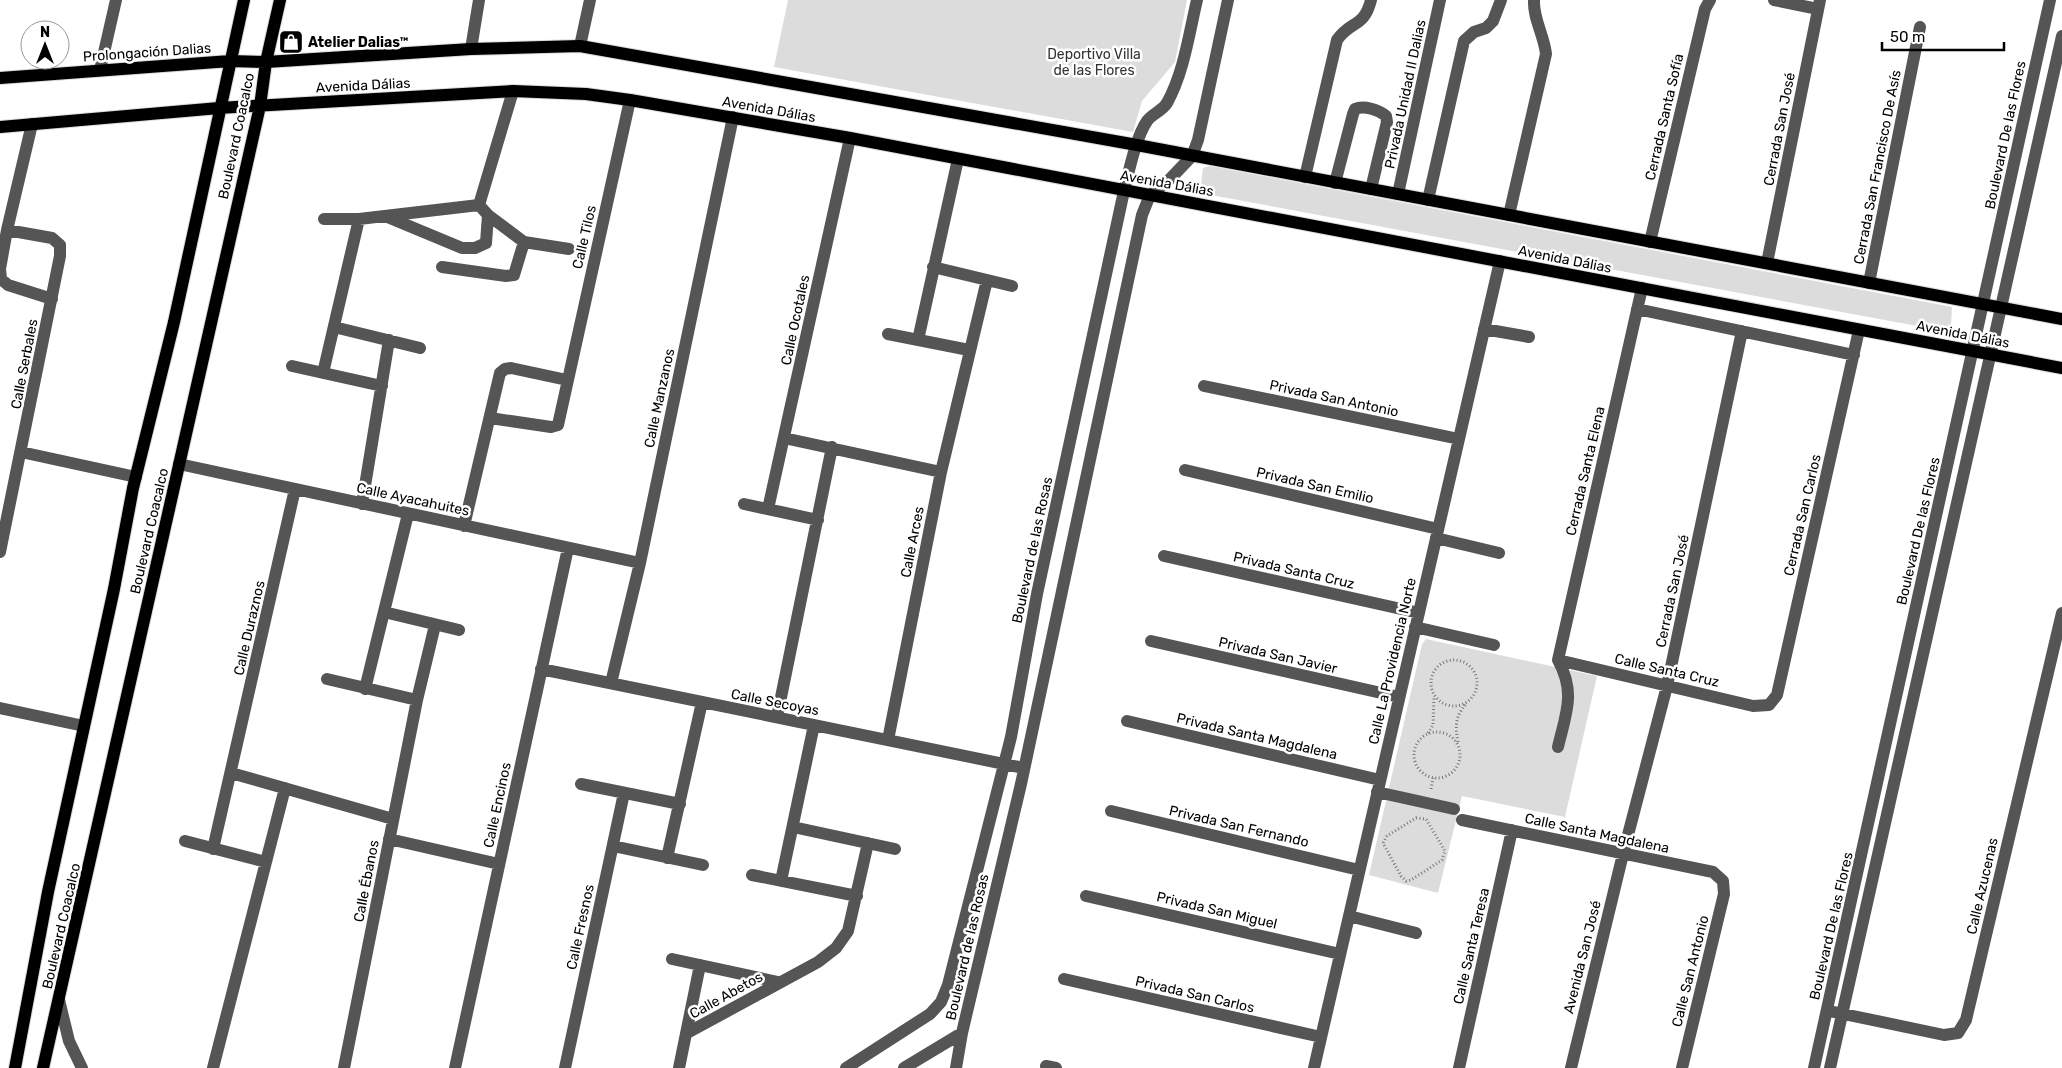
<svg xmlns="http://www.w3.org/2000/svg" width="2062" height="1068" viewBox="0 0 2062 1068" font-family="Rubik,sans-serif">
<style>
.green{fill:#dcdcdc}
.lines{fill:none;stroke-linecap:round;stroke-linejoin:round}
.major-casing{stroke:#dbdbdb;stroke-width:14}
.path{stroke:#777;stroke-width:3;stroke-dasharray:1 2.5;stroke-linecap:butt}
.minor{stroke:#555;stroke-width:12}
.major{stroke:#000;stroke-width:12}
.labels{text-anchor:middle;stroke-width:5;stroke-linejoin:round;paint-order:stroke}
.poi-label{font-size:14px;font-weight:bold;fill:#000;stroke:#fff;text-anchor:start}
.street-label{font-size:14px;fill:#000;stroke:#fff}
.park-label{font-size:14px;fill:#333;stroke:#fff}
</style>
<rect width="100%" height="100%" fill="#fff"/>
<path class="green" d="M788,0h399l-12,62 -33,39 -9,31 -359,-65z
M1210,166l742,141 -1,18 -12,5 -739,-137 3,-25z
M1426,639l171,37 -32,141 -103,-21 -24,97 -69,-18 53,-231z"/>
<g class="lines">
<defs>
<path id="major" d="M0,78l230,-17 36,1 205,-13 109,-3 557,99 925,174
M0,127l219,-19 294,-17 73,3 44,6 220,38 1212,230
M15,1068l33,-176 66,-303 19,-101 41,-166 70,-322
M43,1068l217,-962 6,-44 14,-62"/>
</defs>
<use href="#major" class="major-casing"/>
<path class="path" d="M1431 683a23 23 0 1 1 46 0a23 23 0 1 1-46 0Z
M1414 755a23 23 0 1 1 46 0a23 23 0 1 1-46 0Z
M1428,733l5,-8 1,-28
M1458,742c-3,-16 -3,-25 8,-38
M1431,789l2,-11
M1416,818l10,1 19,32 -3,9 -31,20 -5,1 -5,-5 -18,-33 4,-7z"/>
<path class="minor" d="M1774,0l44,9
M580,46l10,-46
M471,49l8,-49
M100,70l16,-70
M32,124l-25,106 -7,39 1,10 7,6 44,14
M1305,177l32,-137c14,-20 27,-12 34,-40
M1335,183l18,-69 2,-5c9,-4 24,1 31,7l1,6 -16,67
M1398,194l42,-194
M1428,200l36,-159 10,-9 12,-4 7,-7 8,-21
M1509,215l37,-161c-2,-19 -13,-35 -12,-54
M385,216l77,32h13l11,-5 2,-28
M324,219h35l120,-14 34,-114
M524,242l45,7
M1650,242l55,-233 5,-9
M1767,263l53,-263
M442,267l64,9 8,-1 10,-33 -36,-27 -9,-10
M933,267l79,19
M1869,283l51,-256
M1637,309l217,46
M334,327l86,21
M1484,329l45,8
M888,334l81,16
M918,340l40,-181
M292,366l90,20
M323,373l36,-154
M1204,386l255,53
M490,418l61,9 7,-2 72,-325
M784,438l157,34
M21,452l115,25
M179,464l461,99
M1185,470l253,59
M362,504l27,-164
M744,504l74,16
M768,509l82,-371
M464,526l36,-153 5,-4 6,-1 56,12
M1436,538l63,15
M0,552l60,-296v-11l-8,-7 -45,-8
M1164,556l255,57
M384,612l75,18
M1415,627l79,18
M1151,641l248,56
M1558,660l195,46 16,-1 8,-10 82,-365
M1558,660l84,-372
M1558,660c18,33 8,53 0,87
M541,669l483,99
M327,679l90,21
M611,683l29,-120 93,-446
M365,689l43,-175
M0,708l84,18
M777,717l55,-270
M1127,721l253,59
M888,740l53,-268 46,-192
M231,773l162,46
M581,784l99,20
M1377,792l77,17
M1111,811l248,59
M1462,820l251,52 10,9 1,13 -42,174
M793,827l102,22
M389,839l110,25
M185,841l81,21
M613,846l90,19
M213,849l82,-360
M667,858l35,-156
M752,875l105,21
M781,881l33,-156
M1086,896l254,58
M1349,916l67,17
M672,959l106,23
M1064,979l257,58
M59,1000l10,41 13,27
M1834,1012l110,23 14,-2 8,-13 96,-407
M687,1033l131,-71 18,-14 12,-17 20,-88
M1046,1066l10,2
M213,1068l72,-280
M344,1068l73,-368 18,-75
M455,1068l113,-520
M565,1068l59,-275
M679,1068l21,-103
M846,1068l84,-54 11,-12 7,-17 63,-248 26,-143 87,-403c5,-20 12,-54 23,-70 5,-7 15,-10 20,-18 17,-31 22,-69 30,-103
M904,1068l58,-35
M956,1068l6,-35 59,-249 121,-569 8,-20 19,-15 23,-24 6,-16 30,-140
M1314,1068l186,-807
M1459,1068l53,-238
M1571,1068l52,-214 44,-168 75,-355
M1814,1068l236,-1068
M1830,1068l232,-1032"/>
<use href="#major" class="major"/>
</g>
<defs>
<symbol id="shop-square" viewBox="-11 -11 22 22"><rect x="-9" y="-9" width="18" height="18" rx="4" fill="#000" stroke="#fff"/><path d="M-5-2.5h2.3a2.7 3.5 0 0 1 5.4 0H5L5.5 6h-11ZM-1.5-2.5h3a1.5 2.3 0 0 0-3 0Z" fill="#fff"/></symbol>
</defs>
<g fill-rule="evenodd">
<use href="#shop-square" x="277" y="28" width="28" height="28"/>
</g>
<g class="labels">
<g class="poi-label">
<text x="308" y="47">Atelier Dalias™</text>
</g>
<g class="street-label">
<text transform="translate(147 52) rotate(-4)" y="5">Prolongación Dalias</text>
<text transform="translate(363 85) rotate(-3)" y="5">Avenida Dálias</text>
<text transform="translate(1405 94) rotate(-78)" y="5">Privada Unidad II Dalias</text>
<text transform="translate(769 109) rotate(10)" y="5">Avenida Dálias</text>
<text transform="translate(1664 117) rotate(-77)" y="5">Cerrada Santa Sofía</text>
<text transform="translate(1779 129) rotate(-79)" y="5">Cerrada San José</text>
<text transform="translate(2005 135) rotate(-78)" y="5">Boulevard De las Flores</text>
<text transform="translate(236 136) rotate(-78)" y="5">Boulevard Coacalco</text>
<text transform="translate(1877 167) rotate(-79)" y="5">Cerrada San Francisco De Asís</text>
<text transform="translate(1167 183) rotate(10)" y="5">Avenida Dálias</text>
<text transform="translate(584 237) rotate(-77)" y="5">Calle Tilos</text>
<text transform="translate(1565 259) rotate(11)" y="5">Avenida Dálias</text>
<text transform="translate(795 320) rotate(-78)" y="5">Calle Ocotales</text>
<text transform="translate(1963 334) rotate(11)" y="5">Avenida Dálias</text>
<text transform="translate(24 364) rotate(-79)" y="5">Calle Serbales</text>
<text transform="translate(659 398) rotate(-78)" y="5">Calle Manzanos</text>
<text transform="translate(1334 398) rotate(12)" y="5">Privada San Antonio</text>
<text transform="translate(1585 471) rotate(-77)" y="5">Cerrada Santa Elena</text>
<text transform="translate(1315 485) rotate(13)" y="5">Privada San Emilio</text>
<text transform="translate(413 499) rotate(12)" y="5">Calle Ayacahuites</text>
<text transform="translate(1802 515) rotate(-77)" y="5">Cerrada San Carlos</text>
<text transform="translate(149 531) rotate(-77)" y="5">Boulevard Coacalco</text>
<text transform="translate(1918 531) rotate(-77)" y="5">Boulevard De las Flores</text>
<text transform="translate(912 542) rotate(-79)" y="5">Calle Arces</text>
<text transform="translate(1032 550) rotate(-78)" y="5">Boulevard de las Rosas</text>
<text transform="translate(1294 570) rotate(13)" y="5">Privada Santa Cruz</text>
<text transform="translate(1672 591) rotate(-78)" y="5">Cerrada San José</text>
<text transform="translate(249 628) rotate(-77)" y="5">Calle Duraznos</text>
<text transform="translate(1278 655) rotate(13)" y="5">Privada San Javier</text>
<text transform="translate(1392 661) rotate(-77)" y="5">Calle La Providencia Norte</text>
<text transform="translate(1667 670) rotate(13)" y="5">Calle Santa Cruz</text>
<text transform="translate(775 702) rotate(11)" y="5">Calle Secoyas</text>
<text transform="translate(1257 736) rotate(13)" y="5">Privada Santa Magdalena</text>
<text transform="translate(497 805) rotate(-78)" y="5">Calle Encinos</text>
<text transform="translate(1239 826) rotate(13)" y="5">Privada San Fernando</text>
<text transform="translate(1597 833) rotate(12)" y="5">Calle Santa Magdalena</text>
<text transform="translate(366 881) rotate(-79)" y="5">Calle Ébanos</text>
<text transform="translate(1982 886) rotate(-77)" y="5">Calle Azucenas</text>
<text transform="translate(1217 910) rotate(13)" y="5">Privada San Miguel</text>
<text transform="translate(61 926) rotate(-77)" y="5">Boulevard Coacalco</text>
<text transform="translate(1831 926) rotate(-77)" y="5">Boulevard De las Flores</text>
<text transform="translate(580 927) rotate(-78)" y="5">Calle Fresnos</text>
<text transform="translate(1471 946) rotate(-77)" y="5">Calle Santa Teresa</text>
<text transform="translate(967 947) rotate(-77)" y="5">Boulevard de las Rosas</text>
<text transform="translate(1582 957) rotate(-76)" y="5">Avenida San José</text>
<text transform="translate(1690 971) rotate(-76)" y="5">Calle San Antonio</text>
<text transform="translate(1195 994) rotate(13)" y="5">Privada San Carlos</text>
<text transform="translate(726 995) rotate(-29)" y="5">Calle Abetos</text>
</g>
<g class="park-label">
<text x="1094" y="59">Deportivo Villa<tspan x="1094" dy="16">de las Flores</tspan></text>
</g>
</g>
<g transform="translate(45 45)"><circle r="24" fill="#ffffff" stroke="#999999"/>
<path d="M0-4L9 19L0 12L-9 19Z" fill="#000000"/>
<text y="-8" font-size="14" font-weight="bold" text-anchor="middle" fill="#000000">N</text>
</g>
<path d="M1882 42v8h122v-8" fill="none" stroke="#000000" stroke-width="2.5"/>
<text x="1890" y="42" font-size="15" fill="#000000" stroke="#ffffff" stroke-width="4" paint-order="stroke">50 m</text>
</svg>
